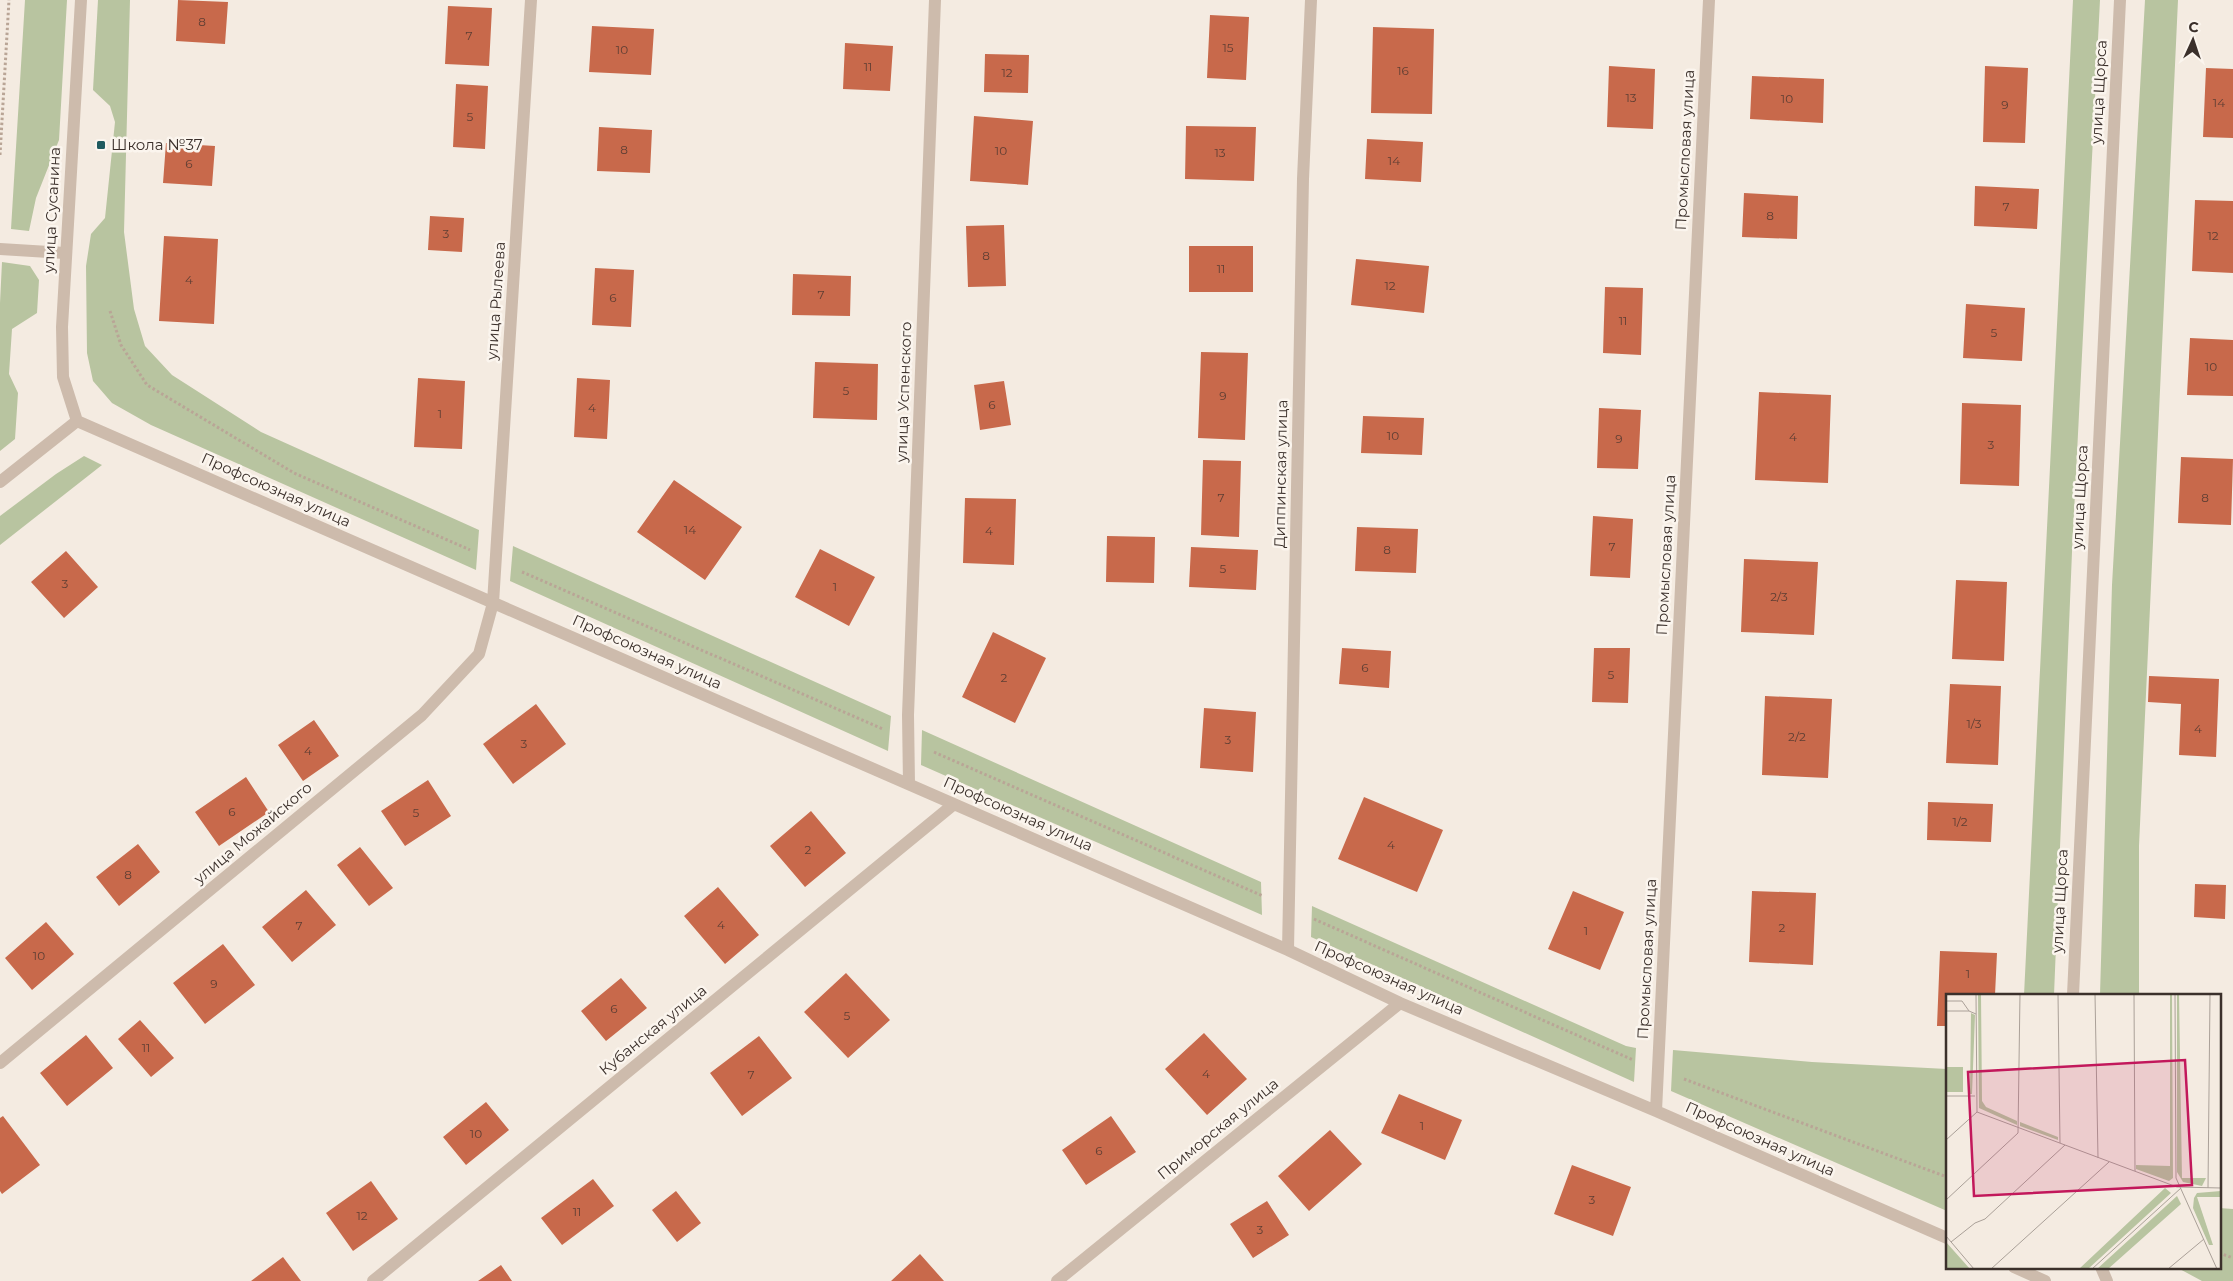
<svg xmlns="http://www.w3.org/2000/svg" width="2233" height="1281" viewBox="0 0 2233 1281" font-family="Montserrat,sans-serif">
<style>
.green{fill:#b8c4a0}
.building{fill:#c8694b}
.lines{fill:none;stroke-linecap:round;stroke-linejoin:round}
.path{stroke:#b9a596;stroke-width:3;stroke-dasharray:2.5 2.5;stroke-linecap:butt}
.minor{stroke:#cdbbac;stroke-width:12}
.poi-dot{fill:#1f5a5e;stroke:#fbf5ee;stroke-width:2}
.labels{text-anchor:middle;stroke-width:5;stroke-linejoin:round;paint-order:stroke}
.number-label{font-size:12px;fill:#5e3e33}
.street-label{font-size:15px;fill:#3b302b;stroke:#fbf5ee}
.poi-label{font-size:15px;fill:#3b302b;stroke:#fbf5ee;text-anchor:start}
.inset-road{fill:none;stroke:#aaa098;stroke-width:1}
.view{fill:#c2185b;fill-opacity:0.15;stroke:#c2185b;stroke-width:2.5}
.inset-edge{fill:none;stroke:#3b302b;stroke-width:2.5}
</style>
<rect width="100%" height="100%" fill="#f4ebe1"/>
<path class="green" d="M25,0h42l-8,140 -23,58 -7,33 -18,-2z
M98,0h32l-6,232 10,77 11,37 27,29 89,57 218,98 -3,40 -325,-145 -39,-22 -19,-22 -6,-28 -1,-87 5,-32 14,-16 10,-96 -5,-16 -17,-16z
M2073,0h27l-28,552 -18,443h-30z
M2145,0h33l-39,846v149h-39l12,-410z
M2,262l28,4 9,14 -2,33 -25,16 -3,45 9,19 -3,46 -15,12v-148z
M84,456l18,9 -102,80v-29l56,-42z
M513,546l378,170 -3,35 -378,-170z
M922,730l339,152 1,33 -341,-150z
M1312,906l314,140 10,2 -2,34 -323,-145z
M1673,1050l139,12 135,7v142l-276,-120z
M2219,1208l14,1v72h-31l-26,-14h43z"/>
<path class="building" d="M178,0l50,2 -3,42 -49,-3z
M448,6l44,2 -3,58 -44,-2z
M1210,15l39,2 -3,63 -39,-2z
M592,26l62,3 -3,46 -62,-3z
M1373,27l61,2 -2,85 -61,-1z
M845,43l48,3 -3,45 -47,-2z
M985,54l44,1 -1,38 -44,-1z
M1609,66l46,3 -2,60 -46,-2z
M1985,66l43,2 -3,75 -42,-1z
M2206,68l27,1v69l-30,-1z
M1752,76l72,3 -1,44 -73,-4z
M456,84l32,2 -3,63 -32,-2z
M974,116l59,5 -5,64 -58,-4z
M1186,126l70,1 -2,54 -69,-2z
M599,127l53,3 -2,43 -53,-2z
M1367,139l56,3 -2,40 -56,-3z
M166,143l49,3 -3,40 -49,-3z
M1975,186l64,3 -2,40 -63,-3z
M1744,193l54,3 -1,43 -55,-2z
M2195,200l38,1v72l-41,-2z
M430,216l34,2 -2,34 -34,-2z
M1004,225l2,61 -38,1 -2,-61z
M164,236l54,3 -4,85 -55,-3z
M1189,246h64v46h-64z
M1356,259l73,7 -5,47 -73,-8z
M595,268l39,2 -3,57 -39,-2z
M793,274l58,2 -1,40 -58,-1z
M1605,287l38,1 -2,67 -38,-2z
M1966,304l59,4 -3,53 -59,-3z
M2190,338l43,2v56l-46,-1z
M1201,352l47,1 -3,87 -47,-2z
M815,362l63,2 -1,56 -64,-2z
M418,378l47,3 -3,68 -48,-2z
M577,378l33,2 -3,59 -33,-2z
M1004,381l7,44 -31,5 -6,-45z
M1759,392l72,3 -3,88 -73,-3z
M1962,403l59,2 -2,81 -59,-2z
M1599,408l42,2 -3,59 -41,-1z
M1363,416l61,2 -2,37 -61,-2z
M2181,457l52,2 -2,66 -53,-2z
M1203,460l38,1 -2,76 -38,-2z
M674,480l68,47 -37,53 -68,-48z
M965,498l51,1 -2,66 -51,-2z
M1593,516l40,3 -3,59 -40,-2z
M1357,527l61,2 -2,44 -61,-2z
M1107,536l48,1 -1,46 -48,-1z
M1191,547l67,3 -2,40 -67,-3z
M820,549l55,28 -26,49 -54,-29z
M66,551l32,36 -34,31 -33,-36z
M1744,559l74,3 -4,73 -73,-3z
M1956,580l51,2 -3,79 -52,-2z
M993,632l53,26 -31,65 -53,-26z
M1342,648l49,3 -2,37 -50,-4z
M1594,648h36l-2,55 -36,-1z
M2149,676l70,3 -3,78 -37,-2 2,-51 -33,-2z
M1950,684l51,2 -3,79 -52,-2z
M1765,696l67,3 -4,79 -66,-3z
M536,704l30,40 -53,40 -30,-40z
M1204,708l52,4 -3,60 -53,-4z
M314,720l25,36 -36,25 -25,-36z
M246,777l23,35 -50,34 -24,-34z
M428,780l23,36 -46,30 -24,-35z
M1364,797l79,33 -26,62 -79,-33z
M1928,802l65,2 -2,38 -64,-2z
M811,811l35,42 -41,34 -35,-41z
M138,844l22,28 -41,34 -23,-29z
M360,847l33,41 -24,18 -32,-41z
M2195,884l31,1 -1,34 -31,-2z
M718,887l41,48 -34,29 -41,-48z
M306,890l30,35 -44,37 -30,-35z
M1573,891l51,21 -24,58 -52,-21z
M1752,891l64,2 -3,72 -64,-3z
M46,922l28,32 -42,36 -27,-32z
M223,944l32,41 -50,39 -32,-41z
M1940,951l57,2 -2,42h-48v31h-10z
M846,973l44,47 -42,38 -44,-46z
M621,978l26,30 -41,33 -25,-30z
M140,1020l34,38 -23,19 -33,-38z
M1204,1033l43,46 -40,36 -42,-46z
M86,1035l27,33 -46,38 -27,-33z
M759,1036l33,42 -50,38 -32,-43z
M1399,1094l63,26 -17,40 -64,-27z
M486,1102l23,28 -43,35 -23,-28z
M3,1116l37,49 -38,29 -2,-3v-73z
M1111,1116l25,36 -50,33 -24,-35z
M1330,1130l32,34 -53,47 -31,-35z
M1572,1165l59,22 -18,49 -59,-22z
M593,1179l21,27 -52,39 -21,-27z
M371,1181l27,38 -45,32 -27,-38z
M676,1191l25,32 -24,19 -25,-32z
M1267,1201l22,34 -36,23 -23,-34z
M920,1254l24,27h-53z
M283,1257l18,24h-50z
M501,1265l11,16h-34z"/>
<g class="lines">
<path class="path" d="M0,155l9,-155
M110,311l11,34 26,40 147,88 176,77
M522,572l361,157
M934,752l329,144
M1314,919l319,141
M1684,1079l263,98
M2219,1253l14,5"/>
<path class="minor" d="M0,249l65,4
M77,421l1211,529 112,53 256,108 291,127
M77,421l-14,-44 -1,-50 19,-327
M0,482l77,-61
M909,784l-1,-69 27,-715
M1288,950l15,-771 8,-179
M2073,995l47,-995
M0,1063l422,-348 57,-61 14,-51 38,-603
M1656,1111l53,-1111
M2014,1267l31,14
M2101,1267l6,14
M373,1281l581,-477
M1057,1281l343,-278"/>
</g>
<rect class="poi-dot" x="96" y="140" width="10" height="10" rx="2.5"/>
<g class="labels">
<g class="number-label">
<text x="202" y="26">8</text>
<text x="469" y="40">7</text>
<text x="1228" y="52">15</text>
<text x="622" y="54">10</text>
<text x="868" y="71">11</text>
<text x="1403" y="75">16</text>
<text x="1007" y="77">12</text>
<text x="1631" y="102">13</text>
<text x="1787" y="103">10</text>
<text x="2219" y="107">14</text>
<text x="2005" y="109">9</text>
<text x="470" y="121">5</text>
<text x="624" y="154">8</text>
<text x="1001" y="155">10</text>
<text x="1220" y="157">13</text>
<text x="1394" y="165">14</text>
<text x="189" y="168">6</text>
<text x="2006" y="211">7</text>
<text x="1770" y="220">8</text>
<text x="446" y="238">3</text>
<text x="2213" y="240">12</text>
<text x="986" y="260">8</text>
<text x="1221" y="273">11</text>
<text x="189" y="284">4</text>
<text x="1390" y="290">12</text>
<text x="821" y="299">7</text>
<text x="613" y="302">6</text>
<text x="1623" y="325">11</text>
<text x="1994" y="337">5</text>
<text x="2211" y="371">10</text>
<text x="846" y="395">5</text>
<text x="1223" y="400">9</text>
<text x="992" y="409">6</text>
<text x="592" y="412">4</text>
<text x="440" y="418">1</text>
<text x="1393" y="440">10</text>
<text x="1793" y="441">4</text>
<text x="1619" y="443">9</text>
<text x="1991" y="449">3</text>
<text x="1221" y="502">7</text>
<text x="2205" y="502">8</text>
<text x="690" y="534">14</text>
<text x="989" y="535">4</text>
<text x="1612" y="551">7</text>
<text x="1387" y="554">8</text>
<text x="1223" y="573">5</text>
<text x="65" y="588">3</text>
<text x="835" y="591">1</text>
<text x="1779" y="601">2/3</text>
<text x="1365" y="672">6</text>
<text x="1611" y="679">5</text>
<text x="1004" y="682">2</text>
<text x="1974" y="728">1/3</text>
<text x="2198" y="733">4</text>
<text x="1797" y="741">2/2</text>
<text x="1228" y="744">3</text>
<text x="524" y="748">3</text>
<text x="308" y="755">4</text>
<text x="232" y="816">6</text>
<text x="416" y="817">5</text>
<text x="1960" y="826">1/2</text>
<text x="1391" y="849">4</text>
<text x="808" y="854">2</text>
<text x="128" y="879">8</text>
<text x="721" y="929">4</text>
<text x="299" y="930">7</text>
<text x="1782" y="932">2</text>
<text x="1586" y="935">1</text>
<text x="39" y="960">10</text>
<text x="1968" y="978">1</text>
<text x="214" y="988">9</text>
<text x="614" y="1013">6</text>
<text x="847" y="1020">5</text>
<text x="146" y="1052">11</text>
<text x="1206" y="1078">4</text>
<text x="751" y="1079">7</text>
<text x="1422" y="1130">1</text>
<text x="476" y="1138">10</text>
<text x="1099" y="1155">6</text>
<text x="1592" y="1204">3</text>
<text x="577" y="1216">11</text>
<text x="362" y="1220">12</text>
<text x="1260" y="1234">3</text>
</g>
<g class="street-label">
<text transform="translate(2099 92) rotate(-87)" y="5">улица Щорса</text>
<text transform="translate(1685 150) rotate(-87)" y="5">Промысловая улица</text>
<text transform="translate(52 210) rotate(-87)" y="5">улица Сусанина</text>
<text transform="translate(496 301) rotate(-86)" y="5">улица Рылеева</text>
<text transform="translate(904 392) rotate(-88)" y="5">улица Успенского</text>
<text transform="translate(1281 474) rotate(-89)" y="5">Диппинская улица</text>
<text transform="translate(276 490) rotate(24)" y="5">Профсоюзная улица</text>
<text transform="translate(2080 497) rotate(-87)" y="5">улица Щорса</text>
<text transform="translate(1666 555) rotate(-87)" y="5">Промысловая улица</text>
<text transform="translate(647 652) rotate(24)" y="5">Профсоюзная улица</text>
<text transform="translate(1018 814) rotate(24)" y="5">Профсоюзная улица</text>
<text transform="translate(253 833) rotate(-40)" y="5">улица Можайского</text>
<text transform="translate(2060 901) rotate(-87)" y="5">улица Щорса</text>
<text transform="translate(1647 959) rotate(-87)" y="5">Промысловая улица</text>
<text transform="translate(1389 978) rotate(24)" y="5">Профсоюзная улица</text>
<text transform="translate(653 1030) rotate(-39)" y="5">Кубанская улица</text>
<text transform="translate(1218 1129) rotate(-39)" y="5">Приморская улица</text>
<text transform="translate(1760 1139) rotate(24)" y="5">Профсоюзная улица</text>
</g>
<g class="poi-label">
<text x="111" y="150">Школа №37</text>
</g>
</g>
<g transform="translate(1946 994)">
<rect width="275" height="275" fill="#f4ebe1"/>
<path d="M32,0h3l1,107 4,6 31,14v4l-38,-17zM224,0h2l1,184 -4,3 -33,-12v-4l34,1zM231,0h2l3,184h24l-4,8 -19,-4 -6,-10zM25,19l4,2 -3,79h-2zM0,73h17v25h-17zM74,128l38,15v3l-38,-14zM219,194l6,5 -83,76h-9zM275,197v6h-24l16,48h-4l-16,-37 1,-10 3,-5zM231,202l4,8 -73,65h-11zM0,248l24,27h-24z" fill="#b8c4a0"/>
<path class="inset-road" d="M30,0l1,118M112,0l2,149M149,0l3,164M188,0l1,177M229,0l1,184 41,91M0,7h16l7,10 7,3M0,17h23M0,102h29M31,118l200,75 44,1M0,146l31,-28M262,194l2,-194M0,206l72,-67 2,-139M0,242l28,33M5,248l24,-19 10,-4 80,-74M45,275l118,-107M146,275l89,-81M222,275l36,-30"/>
<path class="view" d="M239,66l7,125 -218,11 -6,-124z"/>
<rect width="275" height="275" class="inset-edge"/>
</g>
<g transform="translate(2193 40) rotate(3)" stroke="#fbf5ee" stroke-width="4" paint-order="stroke">
<path d="M0-4L9 19L0 12L-9 19Z" fill="#3b302b"/>
<text y="-8" font-size="14" font-weight="bold" text-anchor="middle" fill="#3b302b">С</text>
</g>
</svg>
